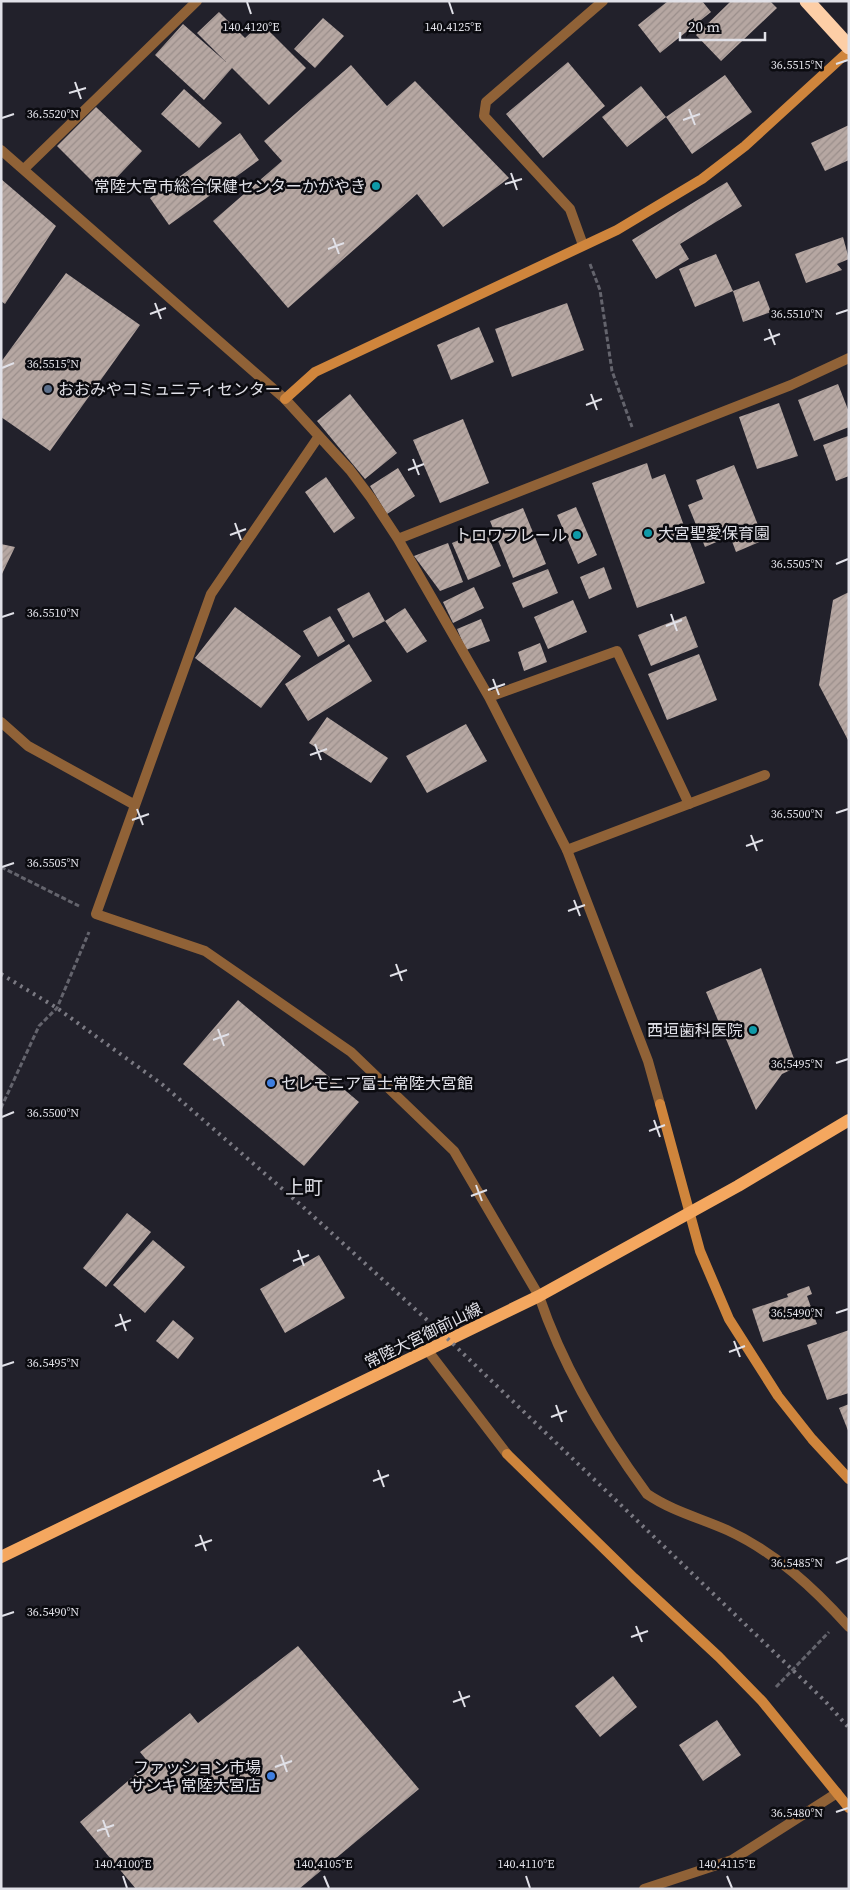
<svg xmlns="http://www.w3.org/2000/svg" width="850" height="1890" viewBox="0 0 850 1890" font-family="'Source Serif 4','Noto Sans JP',serif">
<style>
.building{fill:url(#building-hatch)}
.lines{fill:none;stroke-linecap:round;stroke-linejoin:round}
.path{stroke:#64646d;stroke-width:3;stroke-dasharray:5 2.5;stroke-linecap:butt}
.lane{stroke:#906237;stroke-width:10}
.street{stroke:#906237;stroke-width:10}
.secondary{stroke:#cf853c;stroke-width:10}
.primary{stroke:#f4a75f;stroke-width:12}
.highway{stroke:#fdcea6;stroke-width:15}
.rail{stroke:#7b7a83;stroke-width:4;stroke-dasharray:2.5 5;stroke-linecap:butt}
.ticks{fill:none;stroke:#e1e1e8;stroke-width:2}
.culture-dot{fill:#0f9aa8;stroke:#0b0b10;stroke-width:2}
.service-dot{fill:#5c6f8a;stroke:#0b0b10;stroke-width:2}
.shop-dot{fill:#3f7fe0;stroke:#0b0b10;stroke-width:2}
.labels{text-anchor:middle;stroke-width:5;stroke-linejoin:round;paint-order:stroke}
.poi-label{font-size:16px;fill:#e1e1e8;stroke:#0b0b10;text-anchor:end}
.street-label{font-size:16px;fill:#e1e1e8;stroke:#0b0b10}
.quarter-label{font-size:19px;fill:#e1e1e8;stroke:#0b0b10}
.ticks-label{font-size:12px;text-anchor:middle;fill:#e1e1e8;stroke:#0b0b10;stroke-width:5;stroke-linejoin:round;paint-order:stroke}
</style>
<defs>
<pattern id="building-hatch" width="6" height="6" patternUnits="userSpaceOnUse" patternTransform="scale(1.25)"><rect width="6" height="6" fill="#b6a7a2"/><path d="M-1 1l2-2M0 6l6-6M5 7l2-2" fill="none" stroke="#9a8e8b"/></pattern>
</defs>
<rect width="100%" height="100%" fill="#22212b"/>
<path class="building" d="M668,1h34l9,11 -51,41 -22,-28z
M731,1h39l7,7 -56,53 -25,-26z
M219,12l26,26 16,-15 45,45 -37,37 -37,-37 -28,32 -49,-45 28,-31 43,38 -29,-29z
M323,18l21,18 -29,32 -21,-19z
M568,62l37,44 -62,52 -37,-44z
M351,65l36,41 28,-25 94,97 -66,49 -26,-33 -129,114 -75,-87 69,-60 -18,-20z
M725,75l27,37 -60,42 -26,-37z
M641,86l25,31 -39,30 -25,-30z
M184,89l38,34 -23,25 -38,-34z
M96,107l46,44 -39,41 -46,-46z
M849,125v35l-24,11 -14,-28z
M240,133l19,27 -90,65 -19,-27z
M1,179l55,47 -51,78 -4,-3z
M727,182l15,24 -62,38 9,15 -33,20 -24,-39z
M843,237l6,22 -12,5 5,6 -36,13 -11,-29z
M716,254l17,37 -38,16 -16,-38z
M66,273l74,52 -90,126 -49,-34v-55z
M759,281l12,31 -28,10 -10,-31z
M567,303l17,47 -72,27 -17,-48z
M479,327l15,35 -43,18 -14,-35z
M838,384l11,28v15l-35,14 -16,-41z
M350,394l47,59 -32,26 -48,-58z
M779,403l19,53 -41,13 -18,-52z
M463,419l26,64 -49,20 -27,-63z
M848,436l1,40 -13,5 -13,-36z
M647,463l5,16 13,-5 40,109 -68,25 -45,-125z
M734,465l30,75 -28,12 -6,-16 -25,11 -17,-42 15,-6 -7,-19z
M398,468l17,28 -28,18 -17,-28z
M326,477l29,41 -21,15 -29,-41z
M576,507l21,48 -19,9 -21,-49z
M523,508l23,56 -33,14 -23,-57z
M485,529l16,37 -33,14 -16,-37z
M448,543l15,39 -23,9 -26,-35z
M1,544l14,3 -14,29z
M604,567l8,22 -23,10 -9,-22z
M548,569l10,24 -35,15 -11,-25z
M474,587l10,21 -31,15 -10,-21z
M369,592l16,29 20,-13 22,33 -20,12 -22,-32 -32,17 -16,-29z
M849,592v150l-30,-57 14,-85z
M573,600l14,32 -39,17 -14,-32z
M235,607l66,49 -40,52 -66,-50z
M330,616l15,25 -27,16 -15,-26z
M686,616l12,31 -47,19 -13,-31z
M481,619l9,22 -24,9 -9,-21z
M540,643l7,19 -23,9 -6,-19z
M349,644l23,37 -64,40 -23,-37z
M699,654l18,46 -50,20 -19,-46z
M327,717l61,41 -17,25 -62,-40z
M466,724l21,37 -60,32 -21,-37z
M761,968l36,99 -15,7 -26,36 -50,-118z
M238,1000l121,102 -55,64 -121,-102z
M127,1213l24,19 -45,55 -23,-19z
M153,1240l32,27 -40,46 -32,-28z
M319,1255l26,43 -60,35 -25,-44z
M809,1286l3,8 -5,2 10,28 -54,18 -11,-33 36,-12 -1,-3z
M173,1320l21,18 -16,21 -22,-18z
M849,1330v63l-22,7 -20,-55z
M849,1404v29l-10,-25z
M298,1646l121,143 -120,100h-163l-56,-67 69,-59 -9,-11 50,-39 8,10z
M613,1676l24,31 -37,30 -25,-31z
M717,1720l24,35 -38,26 -24,-36z"/>
<g class="lines">
<path class="path" d="M590,264l10,26 12,81 20,56
M1,867l78,39
M1,1108l38,-82 18,-18 32,-76
M776,1687l53,-55"/>
<path class="lane" d="M567,850l198,-75"/>
<path class="street" d="M1,150l284,249 65,71 21,28 27,41 91,158 78,153 81,211 12,43
M24,169l173,-168
M583,245l-13,-36 -86,-93 2,-14 117,-101
M319,436l-108,158 -115,320 109,37 146,101 103,99 85,145c24,71 64,138 108,198 25,17 53,24 80,36 48,22 87,58 122,97
M398,539l393,-154 58,-27
M489,697l128,-46 72,153
M1,722l27,24 107,59
M428,1351l79,103
M644,1889l88,-29 105,-67"/>
<path class="secondary" d="M285,399l30,-27 302,-142 85,-51 43,-33 104,-95
M660,1104l40,147 29,68 49,77 34,43 37,40
M507,1454l127,124 85,79 43,44 87,107"/>
<path class="primary" d="M1,1557l538,-261 199,-110 111,-66"/>
<path class="highway" d="M807,1l42,46"/>
<path class="rail" d="M1,974l56,34 106,77 139,121 147,134 376,361 24,27"/>
</g>
<path class="ticks" d="M247,2l4,12M449,2l4,12M836,64l12,-4M75,82l6,17M69,93l17,-5M689,109l6,16M2,118l12,-4M683,120l17,-6M511,173l6,17M505,184l17,-5M333,238l6,16M328,249l16,-6M155,303l6,16M150,314l16,-6M836,314l12,-4M769,329l6,16M764,340l16,-6M2,368l12,-5M591,394l6,16M586,405l16,-6M413,459l6,16M408,470l16,-6M235,523l6,17M230,535l16,-6M836,564l12,-5M671,614l6,17M2,617l12,-4M666,626l16,-6M493,679l6,16M488,690l17,-6M315,744l6,16M310,755l17,-6M137,809l6,16M836,813l12,-4M132,820l17,-6M751,835l6,16M746,846l17,-6M2,867l12,-4M574,900l6,16M568,911l17,-6M396,964l6,17M390,976l17,-6M218,1029l6,17M213,1040l16,-6M836,1063l12,-4M2,1117l12,-5M654,1120l6,17M649,1131l16,-6M476,1185l6,16M471,1196l16,-6M298,1250l6,16M293,1261l16,-6M836,1313l12,-4M120,1314l6,17M115,1326l16,-6M734,1341l6,16M729,1352l16,-6M2,1366l12,-4M556,1405l6,17M551,1417l16,-6M378,1470l6,17M373,1481l16,-6M200,1535l6,16M195,1546l17,-6M836,1563l12,-5M2,1616l12,-4M636,1626l6,16M631,1637l17,-6M459,1691l6,16M453,1702l17,-6M281,1755l6,17M275,1767l17,-6M836,1812l12,-4M103,1820l6,17M97,1831l17,-6M123,1876l4,12M324,1876l5,12M526,1876l4,12M727,1876l5,12"/>
<g class="culture-dot">
<circle cx="376" cy="186" r="5"/>
<circle cx="648" cy="533" r="5"/>
<circle cx="577" cy="535" r="5"/>
<circle cx="753" cy="1030" r="5"/>
</g>
<circle class="service-dot" cx="48" cy="389" r="5"/>
<g class="shop-dot">
<circle cx="271" cy="1083" r="5"/>
<circle cx="271" cy="1776" r="5"/>
</g>
<g class="labels">
<g class="poi-label">
<text x="366" y="192">常陸大宮市総合保健センターかがやき</text>
<text x="58" y="395" text-anchor="start">おおみやコミュニティセンター</text>
<text x="658" y="539" text-anchor="start">大宮聖愛保育園</text>
<text x="567" y="541">トロワフレール</text>
<text x="743" y="1036">西垣歯科医院</text>
<text x="281" y="1089" text-anchor="start">セレモニア富士常陸大宮館</text>
<text x="261" y="1773">ファッション市場<tspan x="261" dy="18">サンキ 常陸大宮店</tspan></text>
</g>
<g class="street-label">
<text transform="translate(423 1335) rotate(-26)" y="6">常陸大宮御前山線</text>
</g>
<g class="quarter-label">
<text x="304" y="1194">上町</text>
</g>
</g>
<g class="ticks-label">
<text x="251" y="31">140.4120°E</text>
<text x="453" y="31">140.4125°E</text>
<text x="797" y="69">36.5515°N</text>
<text x="53" y="118">36.5520°N</text>
<text x="797" y="318">36.5510°N</text>
<text x="53" y="368">36.5515°N</text>
<text x="797" y="568">36.5505°N</text>
<text x="53" y="617">36.5510°N</text>
<text x="797" y="818">36.5500°N</text>
<text x="53" y="867">36.5505°N</text>
<text x="797" y="1068">36.5495°N</text>
<text x="53" y="1117">36.5500°N</text>
<text x="797" y="1317">36.5490°N</text>
<text x="53" y="1367">36.5495°N</text>
<text x="797" y="1567">36.5485°N</text>
<text x="53" y="1616">36.5490°N</text>
<text x="797" y="1817">36.5480°N</text>
<text x="123" y="1868">140.4100°E</text>
<text x="324" y="1868">140.4105°E</text>
<text x="526" y="1868">140.4110°E</text>
<text x="727" y="1868">140.4115°E</text>
</g>
<rect width="850" height="1890" fill="none" stroke="#e1e1e8" stroke-width="5"/>
<path d="M680 32v8h85v-8" fill="none" stroke="#e1e1e8" stroke-width="2.5"/>
<text x="688" y="32" font-size="15" fill="#e1e1e8" stroke="#0b0b10" stroke-width="4" paint-order="stroke">20 m</text>
</svg>
